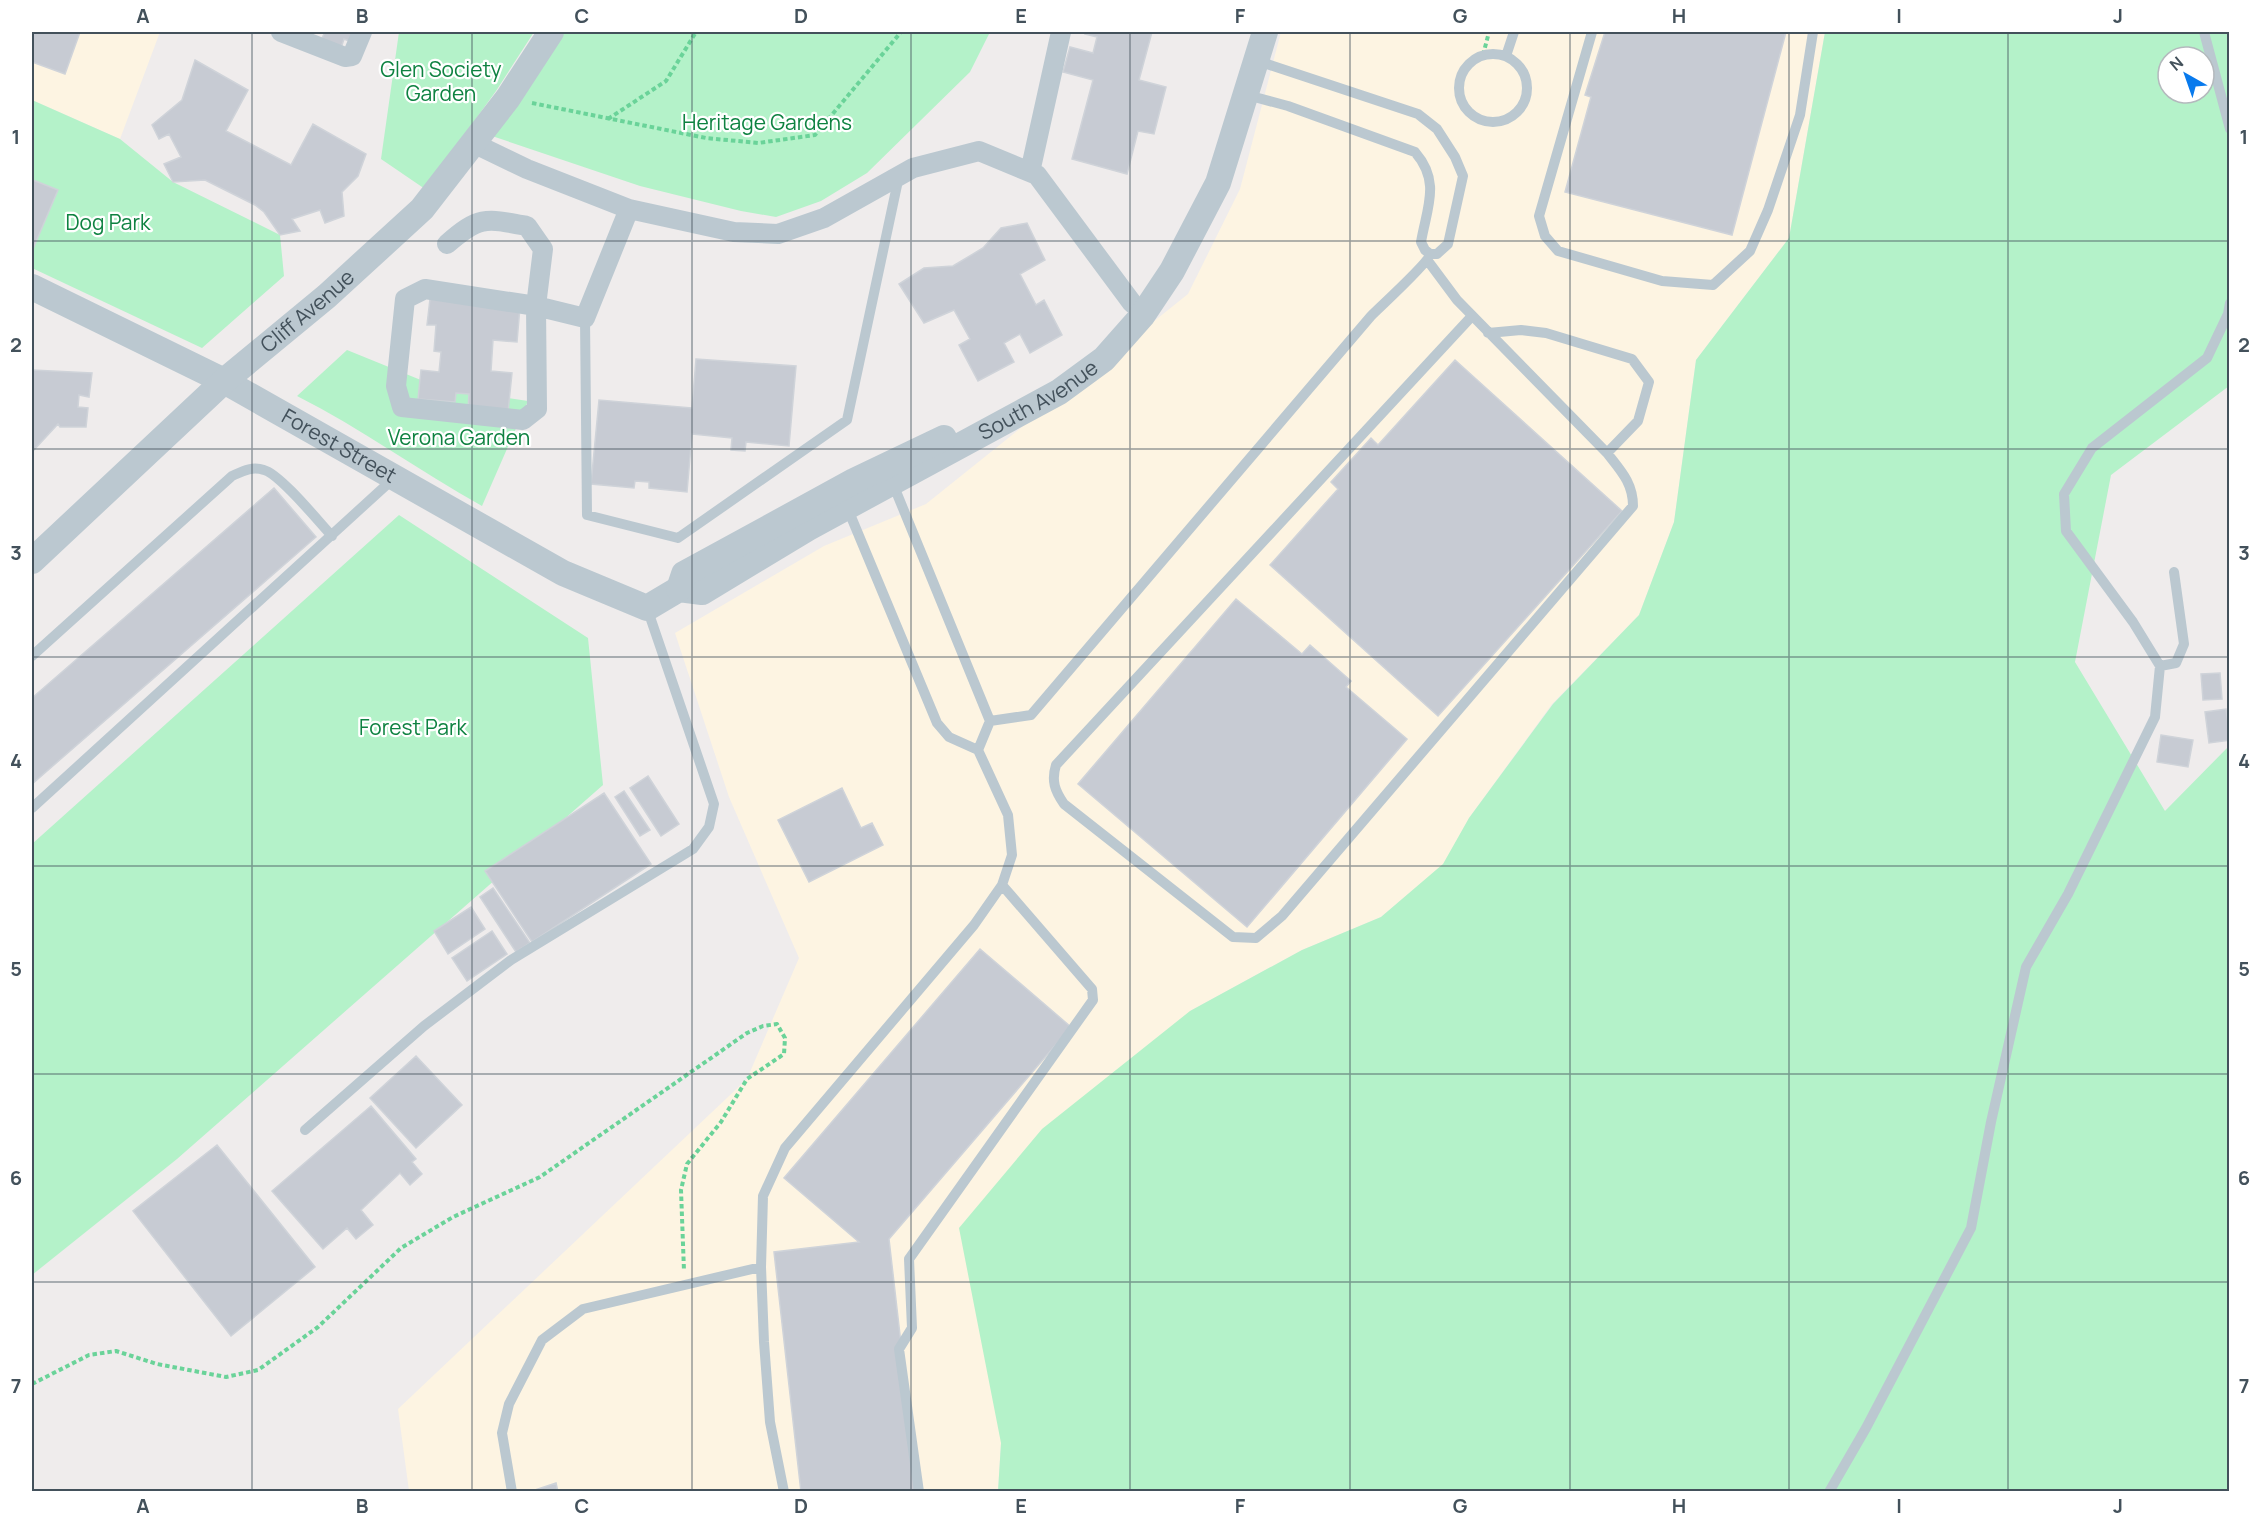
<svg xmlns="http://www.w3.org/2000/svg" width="2261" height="1523" viewBox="0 0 2261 1523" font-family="Manrope,sans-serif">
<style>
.commercial{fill:#fdf4e2}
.green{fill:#b4f2c9;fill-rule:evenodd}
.building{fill:#c7cbd3;stroke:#cfd3d9;stroke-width:1.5}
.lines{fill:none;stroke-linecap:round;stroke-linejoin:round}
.path{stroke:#6ad399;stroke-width:4;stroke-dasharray:4.5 3;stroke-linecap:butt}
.service{stroke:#bbc8d0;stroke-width:10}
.minor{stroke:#bbc8d0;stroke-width:20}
.tertiary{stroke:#bbc8d0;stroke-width:26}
.grid{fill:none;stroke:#43515b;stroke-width:1.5;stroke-opacity:0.55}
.labels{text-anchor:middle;stroke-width:4.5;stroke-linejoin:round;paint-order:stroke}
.park-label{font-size:21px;fill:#0e8241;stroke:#fff}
.street-label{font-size:21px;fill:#43515b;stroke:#fff}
.neatline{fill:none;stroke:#43515b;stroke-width:2}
.grid-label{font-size:20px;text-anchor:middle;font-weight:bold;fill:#43515b}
</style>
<rect width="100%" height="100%" fill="#efecec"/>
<path class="commercial" d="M32,32h128l-40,107 -88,-39z
M1281,32h544l-36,206 -93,122 -22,162 -35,93 -87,89 -83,114 -25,46 -63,53 -79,33 -112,61 -189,432 -3,48h-589l-11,-82 349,-330 52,-121 -70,-161 -54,-164 149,-87 102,-42 262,-210 52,-105z"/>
<path class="green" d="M399,32h135l-38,59 -71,98 -44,-30z
M564,32h426l-20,40 -103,101 -46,28 -45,16 -35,-6 -101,-25 -148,-50 37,-49z
M1825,32h404v354l-118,89 -36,187 90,149 64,-65v745h-1231l3,-48 -42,-215 83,-99 148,-118 112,-61 79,-33 62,-53 26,-46 84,-114 86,-89 35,-93 22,-162 93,-122zM2168,57h36v36h-36z
M32,100l88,39 53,43 107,53 4,41 -82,72 -170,-80z
M347,350l91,37 90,14 -46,105c-63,-35 -121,-78 -185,-110z
M399,515l189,123 15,147 -426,374 -145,116v-431z"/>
<path class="building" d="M32,32h48l-15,42 -33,-12z
M325,32h28l-4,9 -5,-2 -3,9 -20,-8z
M1086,32h66l-13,48 27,7 -12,47 -16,-3 -11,43 -55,-15 21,-79 -30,-8 7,-25 23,6 4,-16 -12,-3z
M1605,32h181l-54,203 -167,-43 26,-95 -6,-2z
M195,60l53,30 -22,41 65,34 22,-41 53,30 -8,22 -16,16 2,24 -19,7 -5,-13 -28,9 8,12 -20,4 -16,-23 -9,-7 -50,-25 -32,2 -9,-18 17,-7 -12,-23 -10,5 -7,-14 30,-25z
M33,180l25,10 -25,59 -1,-1z
M1027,223l18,37 -25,14 16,31 8,-5 18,35 -32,18 -10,-19 -16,9 10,19 -36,19 -19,-36 11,-6 -16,-29 -30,13 -25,-39 25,-16 29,-2 30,-18 18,-20z
M430,299l90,8 -3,35 -24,-2 -2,31 21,2 -4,39 -40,-3 1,-15 -13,-1 -1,9 -37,-3 3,-29 18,2 2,-20 -7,-1 2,-26h-9z
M696,359l100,7 -7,80 -43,-4 -1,9 -14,-1 1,-12 -40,-4 -5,58 -38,-4v-6l-14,-1 -1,7 -43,-4 8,-84 93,8z
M1455,360l167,151 -184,205 -168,-151 68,-76 -7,-7 40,-44 7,7z
M32,370l60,3 -3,24 -10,-2 -1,12 10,1 -2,19h-26l-2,-3 -26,28z
M274,488l42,49 -284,247v-86z
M1236,599l66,55 8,-9 41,36 -5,6 61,52 -160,188 -169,-143z
M2220,673l2,26 -19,1 -2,-26z
M2226,709l4,31 -21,3 -4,-31z
M2161,735l32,5 -5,27 -31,-5z
M648,776l31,48 -18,12 -31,-48z
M842,788l19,40 11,-5 11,22 -74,37 -31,-62z
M624,791l26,39 -10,6 -25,-39z
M604,793l47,71 -119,78 -47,-71z
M493,888l37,55 -14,9 -36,-55z
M471,907l14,22 -37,25 -14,-23z
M492,931l15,23 -40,27 -15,-23z
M980,949l91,78 -182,212 29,253h-117l-27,-240 85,-10 -75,-64z
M416,1056l46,49 -46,43 -46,-50z
M371,1106l45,53 -4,3 10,12 -12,11 -10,-12 -39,37 12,15 -17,14 -9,-11 -24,21 -51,-58z
M217,1145l98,122 -84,69 -98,-125z
M556,1483l2,9h-29z"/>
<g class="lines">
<path class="path" d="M1483,55l6,-23
M532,103l174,35 52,5 57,-8 86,-103
M608,119l58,-38 30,-49
M32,1384l57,-29 27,-4 41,13 69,13 32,-7 60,-43 83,-79 52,-31 87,-40 207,-144 16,-7 14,-2 8,14 -1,16 -37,25 -26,43 -34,42 -6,26 3,81"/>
<path class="service" d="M1592,32l-53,184 6,20 13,15 104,30 51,4 37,-34 18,-41 32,-95 13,-83
M2204,32l26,97
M1459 88a34 34 0 1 1 68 0a34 34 0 1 1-68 0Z
M1506,56l8,-24
M1258,61l160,53 19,15 18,28 8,19 -15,68 -11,10h-7
M1247,95l41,11 127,46c26,30 12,55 6,90l4,8 5,4
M1428,261l29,39 150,153c14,18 26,30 26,53l-351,410 -26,22 -23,-1 -169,-133c-9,-13 -13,-23 -8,-39l416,-449
M585,318l2,197 91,23 169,-118 52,-244
M1488,333l33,-3 25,3 86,26 17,23 -11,39 -31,32
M893,484l97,237 -12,29
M32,656l200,-180c11,-5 20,-10 32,-6 16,4 55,52 68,66
M2160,666l16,-3 8,-19 -10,-72
M990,721l41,-6 340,-399c10,-10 56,-52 59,-61
M32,808l361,-329
M305,1130l119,-104 87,-66 182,-111 16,-22 5,-23 -67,-196
M512,1492l-10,-59 7,-29 33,-64 41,-31 178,-42
M784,1492l-14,-70 -6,-80 -3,-75 2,-71 22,-48 189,-223 28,-40 10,-30 -4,-40 -30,-65 -29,-13 -12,-14 -90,-216
M919,1492l-20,-143 13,-21 -3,-69 184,-259 -1,-11 -90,-104
M1829,1492l37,-64 105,-200 20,-106 35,-155 42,-73 87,-177 5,-51 -27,-44 -67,-91 -2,-37 28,-46 115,-90 21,-44 2,-11"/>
<path class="minor" d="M281,32l64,25 7,-1 10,-24
M473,143l54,26 102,40 105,23 44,2 46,-16 89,-50 66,-17 58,24 95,128
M1030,172l31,-140
M447,244c32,-28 38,-26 80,-18l16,23 -7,57 49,12 44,-109
M425,289l111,17 1,103 -14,11 -121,-13 -6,-21 9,-87z"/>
<g class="tertiary">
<path id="s1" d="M32,287l192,94 339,192 84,35 32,-19 23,3 106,-64 251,-136 45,-33 38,-43 30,-45 46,-88 47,-151"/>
<path id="s2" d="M32,561l192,-180 103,-85 95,-87 86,-111 43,-66"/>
<path d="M679,589l5,-15 170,-93 90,-43"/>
</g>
</g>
<path class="grid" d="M252,32v1460M472,32v1460M692,32v1460M911,32v1460M1130,32v1460M1350,32v1460M1570,32v1460M1789,32v1460M2008,32v1460M32,241h2198M32,449h2198M32,657h2198M32,866h2198M32,1074h2198M32,1282h2198"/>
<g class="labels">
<g class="park-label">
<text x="441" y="77">Glen Society<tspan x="441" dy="24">Garden</tspan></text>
<text x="767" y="130">Heritage Gardens</text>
<text x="108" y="230">Dog Park</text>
<text x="459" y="445">Verona Garden</text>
<text x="413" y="735">Forest Park</text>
</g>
<g class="street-label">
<text dy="7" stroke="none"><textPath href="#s2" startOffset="372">Cliff Avenue</textPath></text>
<text dy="7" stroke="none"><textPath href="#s1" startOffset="1142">South Avenue</textPath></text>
<text dy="7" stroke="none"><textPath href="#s1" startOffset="346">Forest Street</textPath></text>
</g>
</g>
<rect width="2261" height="1523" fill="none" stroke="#ffffff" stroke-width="66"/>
<g transform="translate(2186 75) rotate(320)"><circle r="28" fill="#ffffff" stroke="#b4b9bd" stroke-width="1.5"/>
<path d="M0-4.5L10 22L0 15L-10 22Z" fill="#087aed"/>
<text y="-9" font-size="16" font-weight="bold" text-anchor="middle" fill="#43515b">N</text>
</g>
<rect x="33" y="33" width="2195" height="1457" class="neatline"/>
<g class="grid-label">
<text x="143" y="23">A</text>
<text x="362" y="23">B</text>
<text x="582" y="23">C</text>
<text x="801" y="23">D</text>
<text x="1021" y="23">E</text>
<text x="1240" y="23">F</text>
<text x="1460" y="23">G</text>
<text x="1679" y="23">H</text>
<text x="1899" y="23">I</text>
<text x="2118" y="23">J</text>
<text x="16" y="144">1</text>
<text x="2244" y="144">1</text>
<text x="16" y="352">2</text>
<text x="2244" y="352">2</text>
<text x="16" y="560">3</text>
<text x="2244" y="560">3</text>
<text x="16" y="768">4</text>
<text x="2244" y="768">4</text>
<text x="16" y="976">5</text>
<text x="2244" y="976">5</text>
<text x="16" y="1185">6</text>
<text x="2244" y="1185">6</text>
<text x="16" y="1393">7</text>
<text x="2244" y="1393">7</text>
<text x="143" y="1513">A</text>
<text x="362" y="1513">B</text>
<text x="582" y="1513">C</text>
<text x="801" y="1513">D</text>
<text x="1021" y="1513">E</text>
<text x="1240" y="1513">F</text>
<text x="1460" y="1513">G</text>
<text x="1679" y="1513">H</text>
<text x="1899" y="1513">I</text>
<text x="2118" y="1513">J</text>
</g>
</svg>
